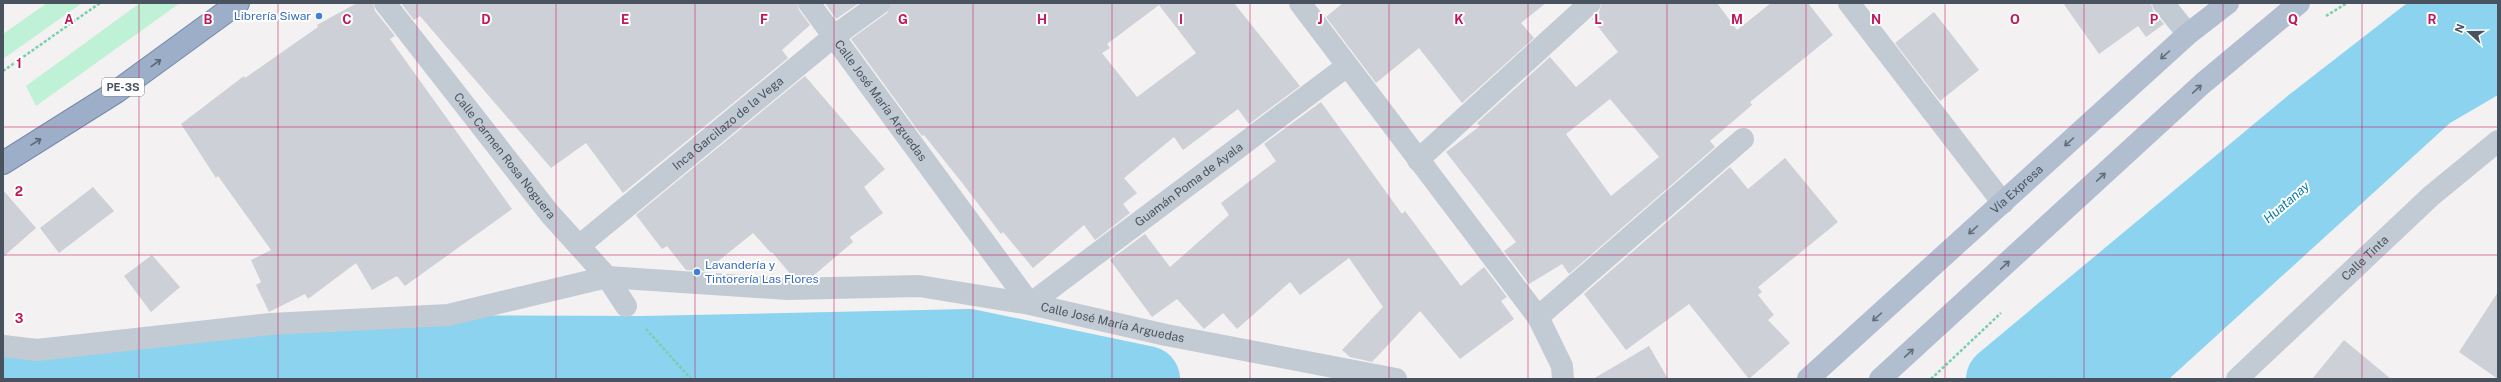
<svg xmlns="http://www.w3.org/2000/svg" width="2501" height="382" viewBox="0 0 2501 382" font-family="'Public Sans',sans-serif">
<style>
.green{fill:#bff1d6}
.water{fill:#8bd3ef}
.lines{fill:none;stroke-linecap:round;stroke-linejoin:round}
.river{stroke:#8bd3ef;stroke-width:66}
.building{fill:#cdd0d6;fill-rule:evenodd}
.trunk-casing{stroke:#738aad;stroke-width:24}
.path{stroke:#76d1ab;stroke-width:2.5;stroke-dasharray:3 2;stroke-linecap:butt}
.minor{stroke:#c2cad3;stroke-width:22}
.primary{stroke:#b0bed0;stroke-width:22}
.trunk{stroke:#9caec8;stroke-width:22}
.oneway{stroke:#626e7b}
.oneway2{stroke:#596574}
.grid{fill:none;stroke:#c2185b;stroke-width:1;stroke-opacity:0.55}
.shop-dot{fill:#3f7fe0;stroke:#fff;stroke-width:1.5}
.labels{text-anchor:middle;stroke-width:4;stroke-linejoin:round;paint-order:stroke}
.shield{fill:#fff;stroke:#7f878f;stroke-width:1}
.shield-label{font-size:11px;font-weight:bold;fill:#48535f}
.shop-label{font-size:12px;fill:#366cbe;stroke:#fff;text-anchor:end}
.street-label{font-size:12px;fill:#48535f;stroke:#fff}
.water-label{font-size:13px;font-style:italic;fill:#087cab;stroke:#fff}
.grid-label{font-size:13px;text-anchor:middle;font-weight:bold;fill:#c2185b;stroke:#fff;stroke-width:4;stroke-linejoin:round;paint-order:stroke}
</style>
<rect width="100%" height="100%" fill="#f3f1f1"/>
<path class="green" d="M47,3h35l-79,56v-25z
M140,3h40l-144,103 -10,-20z"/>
<path class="water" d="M2461,3h37v92l-48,28 -281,256h-170l310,-258z
M969,342l178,37h-1144v-9l30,4 367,-26 242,1z"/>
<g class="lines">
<path class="river" d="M3,370l30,4 367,-26 242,1 327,-7 178,37
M1999,379l310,-258 152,-118"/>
</g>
<path class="building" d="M357,3h16l2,8 20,25 -5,3 122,170 -107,77 -8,-10 -25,14 -16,-27 -48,36 -3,-5 -36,18 -13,-27 5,-3 -10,-22 20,-10 -53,-74 -2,2 -35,-54 63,-48 1,2 73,-51 -1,-2z
M401,3h396l2,7 11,15 -28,25 6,8 -165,135 -37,-50 -35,25 -131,-152 -6,4z
M825,3h34l-23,16z
M892,3h342l66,83 -51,38 -11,-15 -55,41 -9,-13 -50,41 13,15 -14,11 7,9 -35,27 -11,-15 -51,43 -30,-36 -2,2 -38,-50 -39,-49 -2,1 -71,-97 36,-26zM1159,5l37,48 -59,44 -35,-44 8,-5 -3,-4z
M1343,3h203l-25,20 13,15 -72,65 -43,-55 -43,35 -50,-66z
M1602,3h115l20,27 34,-27h37l25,32 -83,67 2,3 -42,36 5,6 -146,127 -7,-10 -33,20 -25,-33 12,-9 -70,-90 34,-26 -3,-3 73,-66 26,30 42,-35 -26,-33 7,-7zM1610,99l49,58 -48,39 -45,-62z
M2063,3h88l2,8 11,13 -18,13 -8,-11 -39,28z
M1934,12l45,58 -39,31 -45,-58z
M805,76l80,93 -21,18 19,26 -33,24 3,5 -40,34h-21l-20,-24 -1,1 -18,-20 -47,38 -20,-1 -19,-24 -5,3 -26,-34z
M1321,102l81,112 3,-3 56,75 23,-19 23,30 -6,4 13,18 -54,40 -40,-48 -48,51 -22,-5 -8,-7 41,-43 -34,-49 -49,37 -10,-13 -53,47 -14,-16 -19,16 -27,-30 -25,18 -42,-57 35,-26 25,33 59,-52 -8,-12 55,-42 -12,-17z
M1785,158l53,64 -80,65 4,5 -4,3 16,20 -6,5 22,23 -41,36 -60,-75 -63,46 -42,-56 146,-127 18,22z
M93,187l21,24 -55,42 -19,-25z
M3,190l33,38 -33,29z
M152,255l28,32 -29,25 -27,-36z
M2498,292v87l-39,-27z
M2344,340l47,39h-79z
M1649,346l19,33h-75z"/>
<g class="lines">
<defs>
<path id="trunk" d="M3,163l113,-71 122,-89"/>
</defs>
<use href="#trunk" class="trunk-casing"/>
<path class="path" d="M2326,16l21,-13
M3,71l97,-68
M646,329l45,50
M1931,379l70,-66"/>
<g class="minor">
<path id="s1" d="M385,3l165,211 57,63 19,29"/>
<path id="s2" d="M809,3l221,301 136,31 230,44"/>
<path d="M1300,3l238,314 24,49 1,13"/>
<path d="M1849,3l154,200"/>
<path d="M2163,3l25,31"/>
<path d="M1418,160l172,-157"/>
<path id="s3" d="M579,246l254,-209 47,-34"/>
<path d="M1538,317l205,-178"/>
<path id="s4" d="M3,346l34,4 234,-26 177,-9 159,-38 181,12 131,-3 111,18 317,-238"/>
<path id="s5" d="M2237,379l194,-183 67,-55"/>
</g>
<g class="primary">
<path id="s6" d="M1808,379l380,-345 40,-31"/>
<path d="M1880,379l322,-295 97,-81"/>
</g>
<use href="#trunk" class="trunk"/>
</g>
<defs><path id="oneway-shaft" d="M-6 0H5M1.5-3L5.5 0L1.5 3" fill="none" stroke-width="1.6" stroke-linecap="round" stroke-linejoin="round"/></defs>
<g class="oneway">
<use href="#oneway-shaft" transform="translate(2165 55) rotate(138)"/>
<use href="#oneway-shaft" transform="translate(2197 89) rotate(-43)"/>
<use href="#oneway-shaft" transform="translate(2069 142) rotate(138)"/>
<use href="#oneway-shaft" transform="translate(2101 177) rotate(-43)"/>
<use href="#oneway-shaft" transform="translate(1973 230) rotate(138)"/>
<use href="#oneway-shaft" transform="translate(2005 265) rotate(-43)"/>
<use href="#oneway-shaft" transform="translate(1877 317) rotate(138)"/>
<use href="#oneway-shaft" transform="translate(1909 353) rotate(-43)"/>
</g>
<g class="oneway2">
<use href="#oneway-shaft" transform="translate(156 63) rotate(-36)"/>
<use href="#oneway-shaft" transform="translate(36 142) rotate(-32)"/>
</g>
<path class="grid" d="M139,3v376M278,3v376M417,3v376M556,3v376M695,3v376M834,3v376M973,3v376M1112,3v376M1250,3v376M1389,3v376M1528,3v376M1667,3v376M1806,3v376M1945,3v376M2084,3v376M2223,3v376M2362,3v376M3,127h2495M3,255h2495"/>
<g class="shop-dot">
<circle cx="319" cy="16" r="4"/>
<circle cx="697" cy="272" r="4"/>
</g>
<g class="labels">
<rect class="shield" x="102" y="78" width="42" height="18" rx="3"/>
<g class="shield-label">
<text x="123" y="91">PE-3S</text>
</g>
<g class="shop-label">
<text x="311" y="20">Librería Siwar</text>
<text x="705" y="269" text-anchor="start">Lavandería y<tspan x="705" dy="14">Tintorería Las Flores</tspan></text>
</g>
<g class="street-label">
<text dy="4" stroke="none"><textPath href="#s2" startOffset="121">Calle José María Arguedas</textPath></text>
<text dy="4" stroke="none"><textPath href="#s3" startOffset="193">Inca Garcilazo de la Vega</textPath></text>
<text dy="4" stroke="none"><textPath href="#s1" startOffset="194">Calle Carmen Rosa Noguera</textPath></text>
<text dy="4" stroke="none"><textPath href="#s4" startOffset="1234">Guamán Poma de Ayala</textPath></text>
<text dy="4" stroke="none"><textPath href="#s6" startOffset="282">Vía Expresa</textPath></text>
<text dy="4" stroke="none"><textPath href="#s5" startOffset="176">Calle Tinta</textPath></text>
<text dy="4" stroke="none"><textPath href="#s2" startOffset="458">Calle José María Arguedas</textPath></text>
</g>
<g class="water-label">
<text transform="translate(2286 202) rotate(-41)" y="5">Huatanay</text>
</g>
</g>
<g class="grid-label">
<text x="69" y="24">A</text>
<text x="208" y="24">B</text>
<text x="347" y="24">C</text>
<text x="486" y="24">D</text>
<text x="625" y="24">E</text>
<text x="764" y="24">F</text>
<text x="903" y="24">G</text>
<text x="1042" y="24">H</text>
<text x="1181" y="24">I</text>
<text x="1320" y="24">J</text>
<text x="1459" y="24">K</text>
<text x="1598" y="24">L</text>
<text x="1737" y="24">M</text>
<text x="1876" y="24">N</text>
<text x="2015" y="24">O</text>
<text x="2154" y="24">P</text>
<text x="2293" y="24">Q</text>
<text x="2432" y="24">R</text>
<text x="19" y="68">1</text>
<text x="19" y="196">2</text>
<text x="19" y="323">3</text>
</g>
<rect width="2501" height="382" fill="none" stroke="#48535f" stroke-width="8"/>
<g transform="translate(2469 32) rotate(291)" stroke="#ffffff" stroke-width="3" paint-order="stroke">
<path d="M0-3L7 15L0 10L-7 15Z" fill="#48535f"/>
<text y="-6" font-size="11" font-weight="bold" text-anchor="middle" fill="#48535f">N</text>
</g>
</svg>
